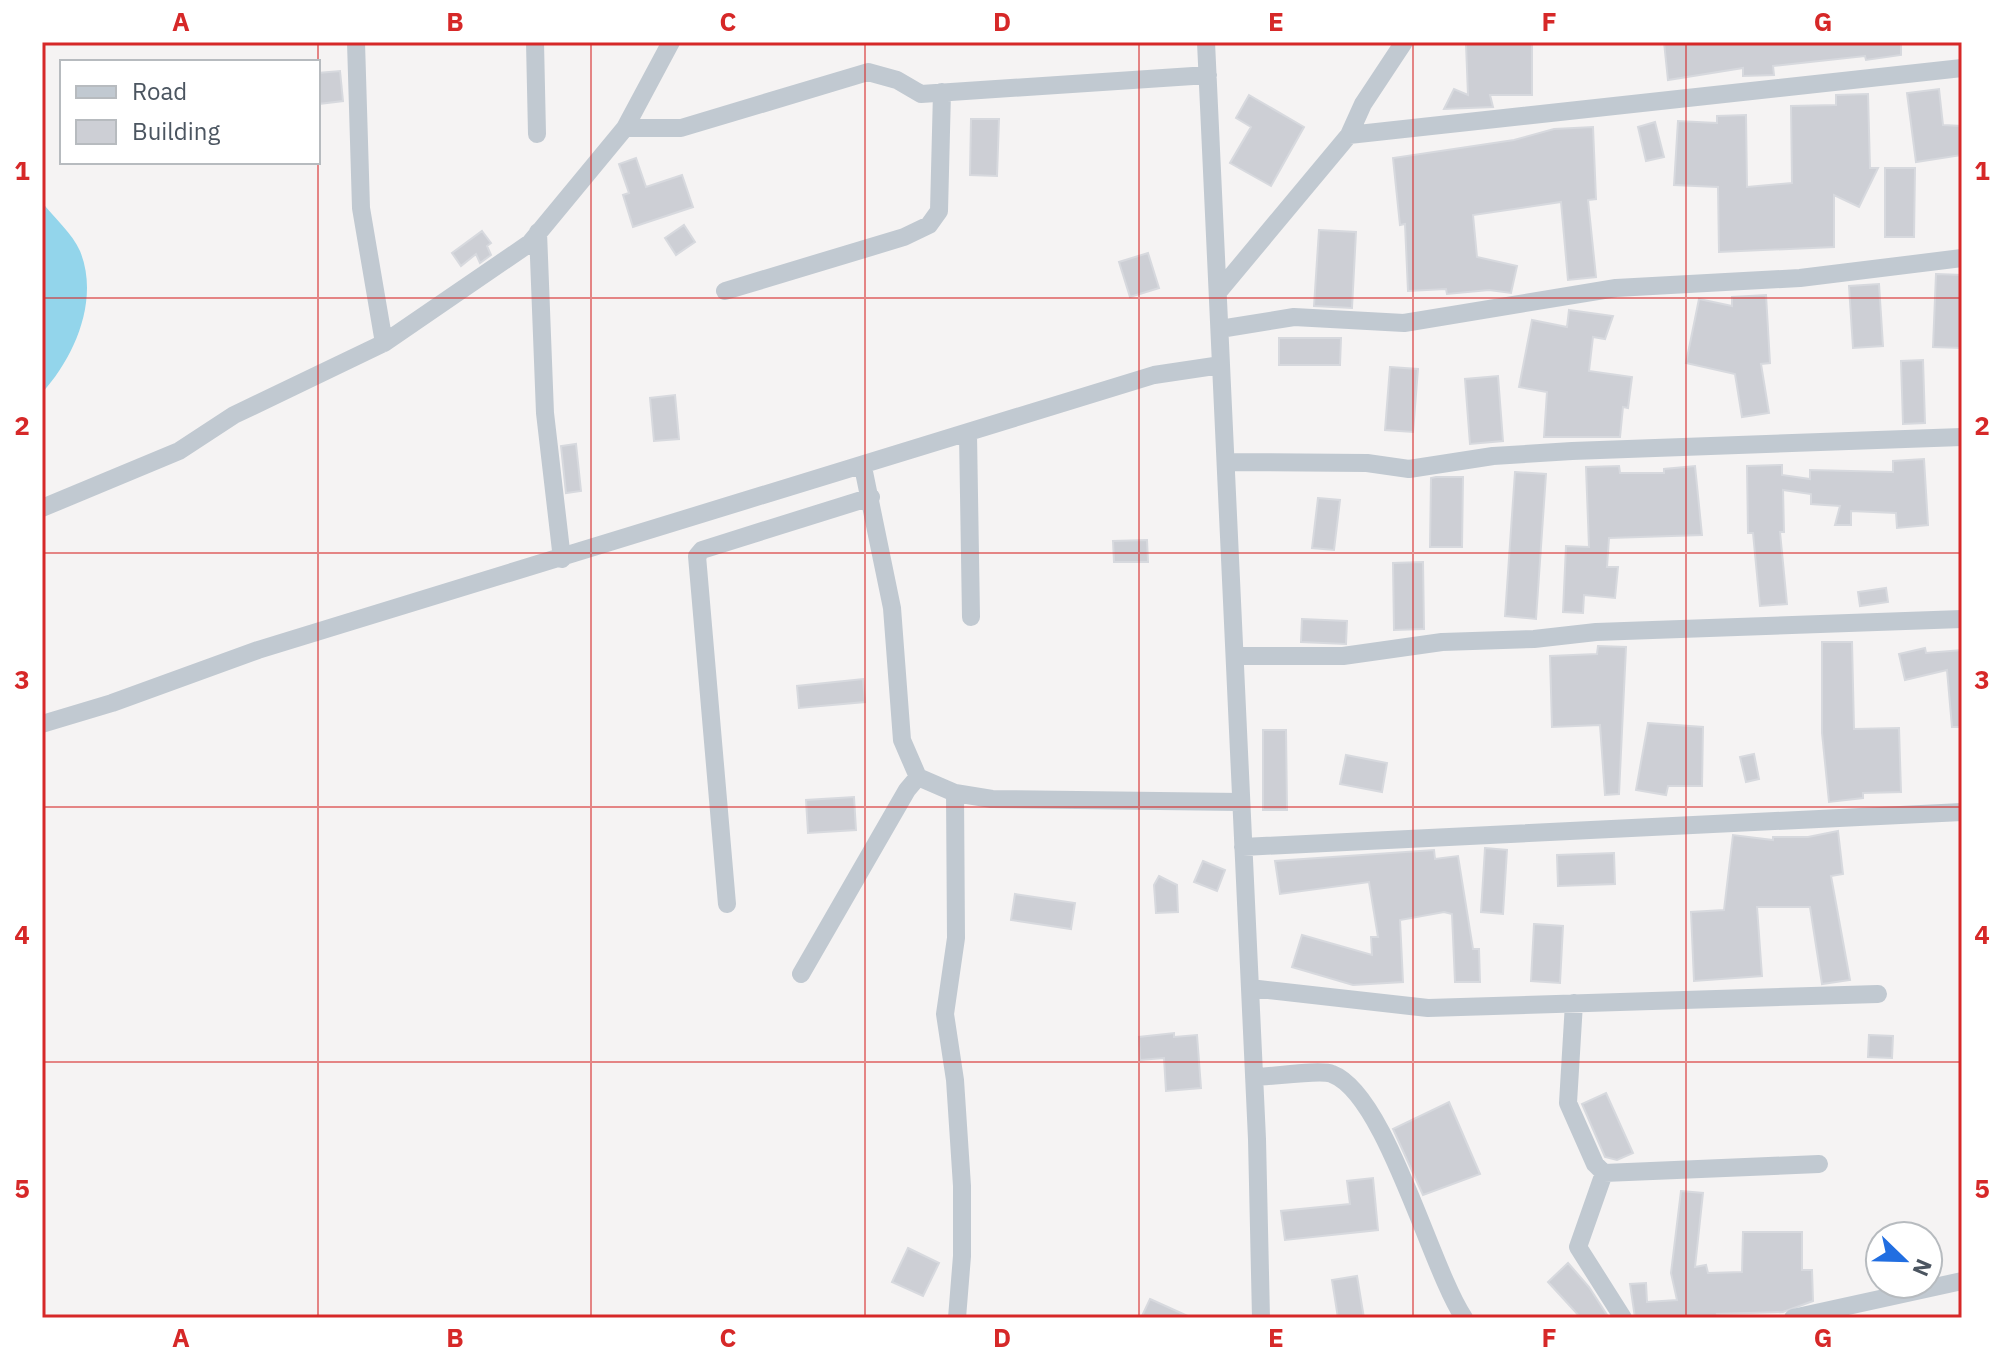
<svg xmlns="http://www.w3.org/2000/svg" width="2004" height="1360" viewBox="0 0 2004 1360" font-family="'IBM Plex Sans',sans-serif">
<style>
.water{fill:#93d5eb}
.building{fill:#cdcfd5;stroke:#d7d9de;stroke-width:2}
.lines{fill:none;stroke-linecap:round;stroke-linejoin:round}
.minor{stroke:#c1c9d1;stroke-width:18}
.grid{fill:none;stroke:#d62828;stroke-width:2;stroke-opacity:0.55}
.neatline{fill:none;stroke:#d62828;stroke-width:3}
.grid-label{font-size:26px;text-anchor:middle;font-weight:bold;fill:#d62828}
</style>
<rect width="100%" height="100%" fill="#f5f3f3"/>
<path class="water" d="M42,202c11,15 31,32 38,49 20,49 -6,107 -38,142z"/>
<path class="building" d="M1532,42v53h-42l3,12 -49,2 10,-20 14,6 -2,-51z
M1664,42h237v13l-35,5 -1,-4 -92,10 1,9 -31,1v-8l-75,12z
M340,71l3,30 -25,3v-31z
M1939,89l4,36 19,1v29l-46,7 -9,-69z
M1868,94l2,74h8l-19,39 -25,-12v52l-115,5 -1,-65 -44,-2 4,-64 39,2v-7l29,-1 1,72 45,-4 -1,-77 45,-1v-10z
M1249,95l55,32 -33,59 -41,-23 21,-36 -15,-9z
M971,119h28l-2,57 -27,-1z
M1655,122l9,35 -18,4 -8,-34z
M1593,127l3,72 -8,1 8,77 -28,3 -7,-78 -88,13 4,42 40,9 -6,27 -22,-3 -42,4 -1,-5 -38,2 -3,-67 -5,1 -7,-67 121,-18 40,-11z
M636,158l10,29 36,-12 11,32 -60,20 -10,-32 6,-2 -10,-29z
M1885,168h30l-1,69h-29z
M684,225l11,17 -19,13 -11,-17z
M1319,230l37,2 -4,76 -38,-2z
M482,231l9,12 -4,3 4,9 -11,8 -4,-9 -15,12 -9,-13z
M1148,253l11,35 -29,9 -11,-35z
M1936,274l26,1v73l-29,-1z
M1879,284l4,62 -30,2 -4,-62z
M1766,295l4,68 -9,1 8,49 -27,4 -7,-43 -49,-11 13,-64 33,7v-9z
M1569,310l44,6 -8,23 -12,-2 -4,34 43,6 -4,31 -5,-1 -3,30h-76l3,-45 -28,-5 13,-67 35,7z
M1279,338h62l-1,27h-61z
M1923,360l2,63 -22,1 -2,-63z
M1390,367l28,2 -5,63 -28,-2z
M1498,376l5,65 -33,3 -5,-65z
M675,395l4,44 -25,2 -4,-43z
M576,444l5,47 -15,2 -5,-47z
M1924,459l4,66 -31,3 -1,-15 -45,-2v14h-16l5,-19 -29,-2v-10l-28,-4 1,42h-4l7,72 -27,2 -7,-73h-5l-1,-67 35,-1v10l28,4v-9l83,2v-11z
M1619,466l1,7h44v-4l31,-3 7,69 -93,3 -2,29h11l-3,31 -31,-3 -1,18 -20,-1 3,-66 23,1 -3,-80z
M1515,472l31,2 -10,145 -31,-3z
M1436,477h27l-1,70h-32l1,-69z
M1318,498l22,2 -6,50 -22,-2z
M1147,540l1,22h-34l-1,-21z
M1423,562l1,67 -30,1 -1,-67z
M1886,588l2,14 -28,4 -2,-14z
M1302,619l45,2 -1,23 -45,-2z
M1822,642h30l2,87 45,-1 2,64 -38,1v5l-34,4 -7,-69z
M1598,646l28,1 -7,147 -14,1 -5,-70 -48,2 -2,-71 47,-2z
M1925,648l1,5 36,-3v77h-10l-5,-57 -42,10 -6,-26z
M863,679l2,23 -66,6 -2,-22z
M1648,723l55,4 -1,59h-34l-2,9 -30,-5z
M1263,730h23l1,80h-24z
M1754,754l5,25 -13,3 -6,-25z
M1346,755l41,8 -5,29 -42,-8z
M854,797l2,33 -48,3 -2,-33z
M1838,831l5,43 -12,2 19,104 -28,4 -12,-77h-53l5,69 -68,5 -3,-69 33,-2 9,-75 40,5v-3h35z
M1485,848l22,2 -4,64 -22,-2z
M1434,850l1,9 23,-3 15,93h6l1,33h-25l-3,-68 -8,-2 -44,8 3,62 -50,3 -61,-18 10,-32 70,20 -1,-18h7l-9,-55 -89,12 -5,-33z
M1614,853l1,31 -57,2 -1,-31z
M1203,861l22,9 -8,21 -23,-9z
M1159,876l18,9 1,27 -22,1 -2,-28z
M1015,894l60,9 -4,26 -60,-9z
M1534,924l29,2 -3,57 -29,-2z
M1174,1033v4l23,-2 4,53 -35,3 -2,-33 -24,2 -1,-23z
M1869,1035l24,1 -1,22 -24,-1z
M1606,1093l27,60 -16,7 -12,-3 -23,-53z
M1449,1102l31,72 -57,21 -30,-66z
M1373,1178l5,52 -93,10 -4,-29 69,-7 -3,-23z
M1681,1191l22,2 -8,74 11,-2 2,8 34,-1 1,-40h59v38h10l1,31 -30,11 -66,2 1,4h-83l-5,-34 16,-1 1,19 30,-2 -6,-27z
M908,1248l31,15 -16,33 -31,-14z
M1568,1263l21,24 20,31h-28l-33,-36z
M1357,1276l7,42h-26l-6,-38z
M1150,1299l42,19h-51z"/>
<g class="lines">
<path class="minor" d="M535,42l2,92
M1206,42l51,1097 4,179
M625,128h56l187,-56 29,8 24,14 287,-19
M1349,135l613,-67
M538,232l7,181 17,146
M725,291l179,-54 25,-12 10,-14 3,-119
M1219,291l130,-156 14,-31 41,-62
M1220,329l74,-12 110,6 212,-35 184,-10 162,-20
M384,343l146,-100 95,-115 46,-86
M968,434l3,183
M1227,462l140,1 42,6 84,-13 79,-5 390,-14
M863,467l29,141 10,132 16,37 37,16 37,6 249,3
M42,508l137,-57 55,-36 150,-72 -23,-135 -5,-166
M1235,656h108l99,-14 92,-3 62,-7 366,-13
M42,724l70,-21 146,-53 896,-275 67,-10
M955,793l1,145 -11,76 10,66 7,106v70l-5,62
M1243,847l719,-35
M727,904l-30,-348 5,-6 169,-53
M801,974l106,-184 11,-13
M1250,988l178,20 450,-14
M1574,1003l-6,100 27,61 9,9 215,-9
M1254,1077c18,0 66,-8 78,-3 54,20 98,193 132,244
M1604,1173l-26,74 45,71
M1793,1318l169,-37"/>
</g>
<path class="grid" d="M318,42v20M591,42v1276M865,42v1276M1139,42v1276M1413,42v1276M1686,42v1276M318,162v1156M42,298h1920M42,553h1920M42,807h1920M42,1062h1920"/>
<rect width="2004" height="1360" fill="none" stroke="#ffffff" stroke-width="88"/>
<rect x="60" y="60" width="260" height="104" fill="#ffffff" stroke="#b7bbbf" stroke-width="2"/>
<rect x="76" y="86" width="40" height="12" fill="#c1c9d1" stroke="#b7bbbf" stroke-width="2"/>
<text x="132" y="100" font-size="24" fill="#4b5560">Road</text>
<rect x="76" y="120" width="40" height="24" fill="#cdcfd5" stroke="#b7bbbf" stroke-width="2"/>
<text x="132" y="140" font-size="24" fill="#4b5560">Building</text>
<g transform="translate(1904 1260) rotate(113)"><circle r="38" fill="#ffffff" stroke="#b7bbbf" stroke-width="2"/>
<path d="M0-6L14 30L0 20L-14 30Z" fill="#216ee1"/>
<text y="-12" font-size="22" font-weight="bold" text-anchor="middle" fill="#4b5560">N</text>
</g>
<rect x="44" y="44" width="1916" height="1272" class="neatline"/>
<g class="grid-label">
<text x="181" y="31">A</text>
<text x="455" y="31">B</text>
<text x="728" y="31">C</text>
<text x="1002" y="31">D</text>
<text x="1276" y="31">E</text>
<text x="1549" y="31">F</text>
<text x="1823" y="31">G</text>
<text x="22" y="180">1</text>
<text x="1982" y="180">1</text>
<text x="22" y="435">2</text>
<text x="1982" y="435">2</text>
<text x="22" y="689">3</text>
<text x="1982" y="689">3</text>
<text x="22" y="944">4</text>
<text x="1982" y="944">4</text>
<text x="22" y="1198">5</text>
<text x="1982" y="1198">5</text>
<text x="181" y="1347">A</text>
<text x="455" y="1347">B</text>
<text x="728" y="1347">C</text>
<text x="1002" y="1347">D</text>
<text x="1276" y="1347">E</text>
<text x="1549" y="1347">F</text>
<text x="1823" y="1347">G</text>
</g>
</svg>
